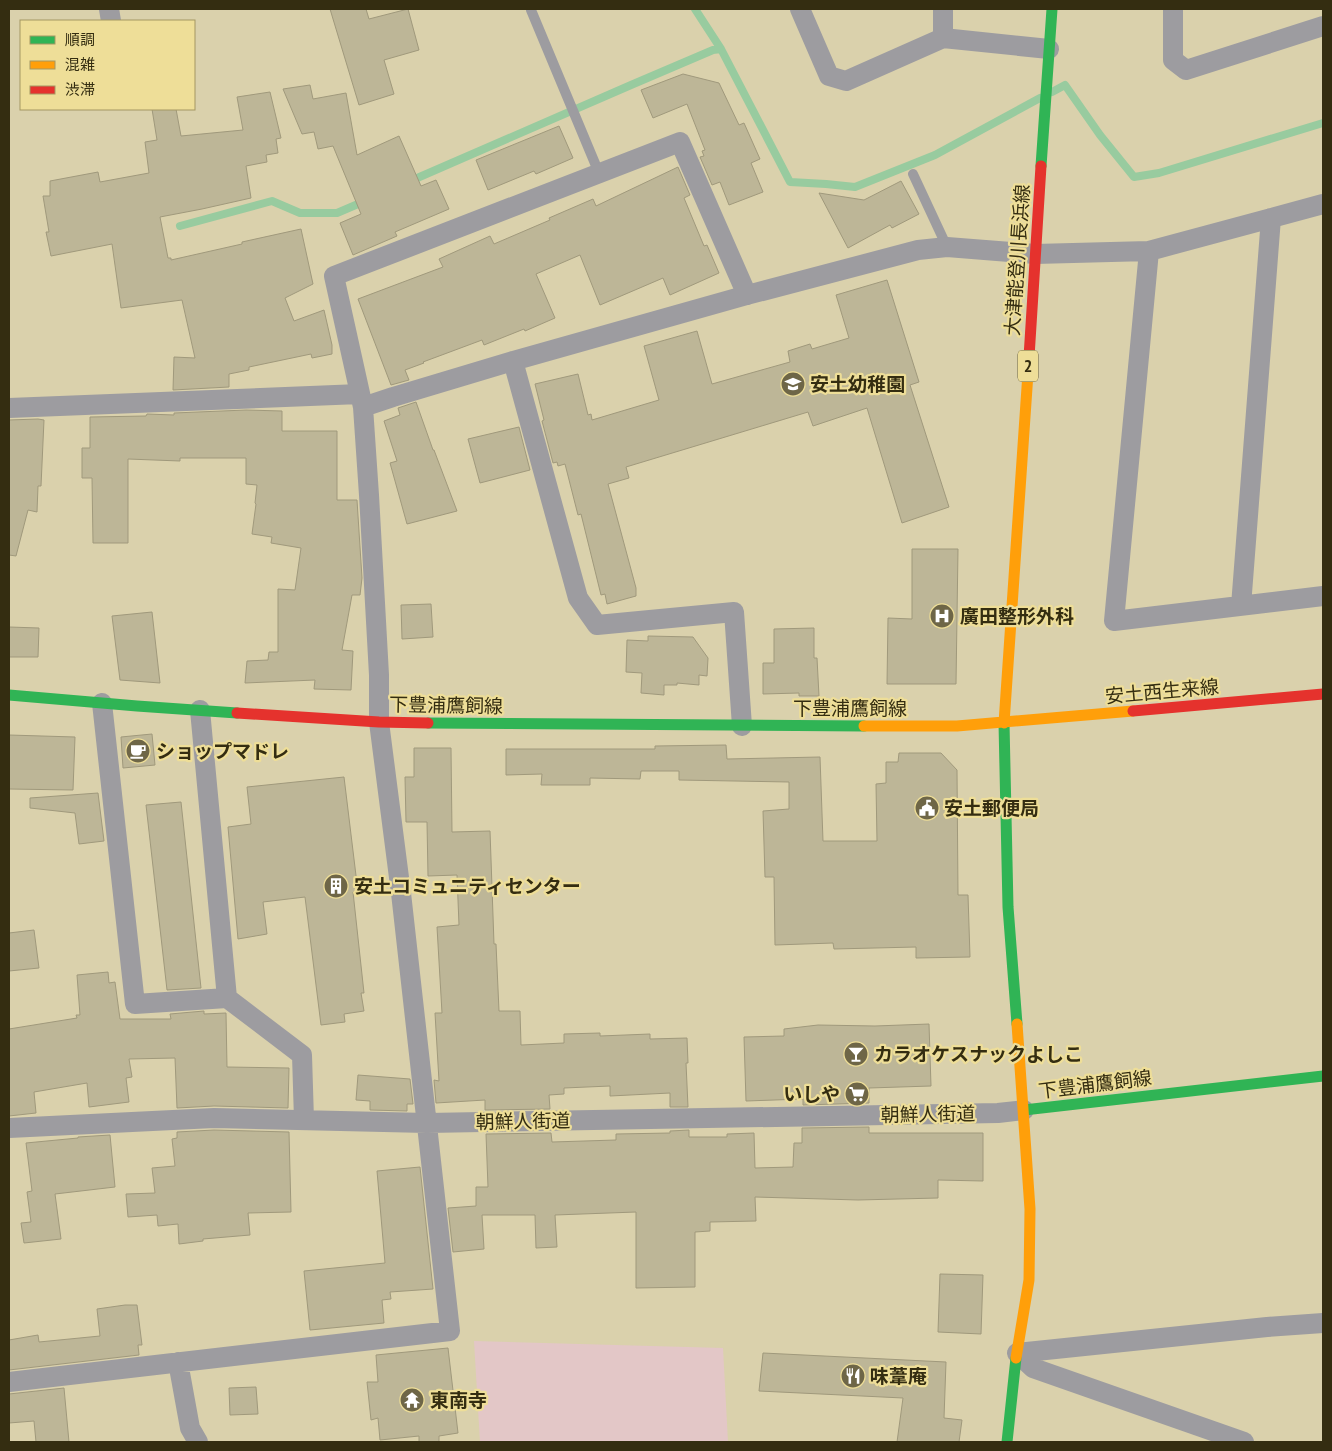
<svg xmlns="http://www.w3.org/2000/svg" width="1332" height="1451" viewBox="0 0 1332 1451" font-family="'PT Sans Narrow','Noto Sans JP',sans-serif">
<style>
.green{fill:#e3c7c7}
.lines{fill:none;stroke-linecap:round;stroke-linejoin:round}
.stream{stroke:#98cb9f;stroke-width:8}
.building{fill:#bdb697;stroke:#a0997c}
.lane{stroke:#9d9ca0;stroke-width:10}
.street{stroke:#9d9ca0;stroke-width:20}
.fast{stroke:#30b455;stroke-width:11}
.slow{stroke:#ff9f0a;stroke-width:11}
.jam{stroke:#e5322d;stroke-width:11}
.labels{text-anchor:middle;stroke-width:4.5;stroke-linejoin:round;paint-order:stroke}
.shield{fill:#eede98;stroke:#6c623a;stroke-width:1}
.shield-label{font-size:18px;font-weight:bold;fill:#342d11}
.street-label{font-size:19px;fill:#342d11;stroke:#eede98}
.poi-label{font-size:19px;font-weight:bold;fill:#342d11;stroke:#eede98;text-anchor:start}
</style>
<rect width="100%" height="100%" fill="#dad1ac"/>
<path class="green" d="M474,1341l249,7 5,94h-248z"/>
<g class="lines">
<path class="stream" d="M695,9l26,40 69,133 36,2 29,3 80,-32 105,-57
M1052,92l13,-7 35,50 34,42 25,-4 164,-50
M408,182l223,-97 82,-35 8,-1
M180,226l92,-25 28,12h37l28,-12"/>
</g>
<path class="building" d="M330,9h36l3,10 39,-10 11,41 -35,10 10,34 -35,11z
M683,74l36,9 20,42 5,-2 16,36 -9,4 12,29 -34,13 -9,-23 -8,3 -12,-28 4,-1 -2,-5 3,-1 -18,-46 -34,14 -12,-28z
M310,85l3,14 33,-6 11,62 42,-19 22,50 15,-6 13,29 -54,23 2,4 -44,19 -13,-32 21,-9 -28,-68 -15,3 -4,-17 -12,2 -19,-45z
M270,92l11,46 -5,1 2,14 -12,2 1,7 -21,4 5,32 -49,11 -42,8 8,41h3v2l71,-16v-2l59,-13 12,55 -28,14 9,23 30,-11 8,35v9l-20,4 -1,-4 -62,13v3l-20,4v13l-56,3 1,-33 21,1 -13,-58 -61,8 -9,-64 -61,12 -5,-24h3l-6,-36h7v-15l48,-9 2,10 49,-9 -4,-31 12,-2 -5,-31h24l5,27 62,-6 -6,-33z
M559,126l14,32 -37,16 -2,-3 -46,19 -12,-30z
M678,167l12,28 -6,3 20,48 3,-1 12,28 -49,22 -7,-17 -63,27 -20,-50 -44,19 19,44 -30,13 -1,-2 -40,16 -2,-5 -59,22 1,1 -19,7 4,10 -18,5 -33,-86 85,-32 -4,-8 51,-23 4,8 56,-24 -1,-2 44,-19 3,7z
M901,181l18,33 -27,14 -2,-3 -42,23 -29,-55 45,7z
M887,280l32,102 -9,3 39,122 -47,16 -35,-115 -54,18 -5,-14 -182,55 3,11 -21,6 28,104v8l-29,8 -2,-10 -4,1 -20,-81 -3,1 -13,-51 -7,2 -1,-4 -4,1 -11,-42 2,-1 -9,-36 43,-10 10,41 3,-1 1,6 67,-20 -15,-54 53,-15 15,53 78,-22 -2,-11 22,-7 2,5 37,-11 -13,-43z
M416,402l17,48h1l23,61 -50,13 -17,-61 7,-2 -13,-40 16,-6 -2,-7z
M246,410l36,1v20h55v69h20l5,78 -2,17h-8l-10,55 11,1 -2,39 -37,-1 1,-9 -70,3 2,-22 21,-1 1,-8h9v-63l17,1 6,-42 -30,-5 1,-6 -20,-3 4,-30 -1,-1 2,-18 -11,-1v-26h-66v3l-52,-2v84h-35l-1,-65h-10v-30h8v-31l56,-1 1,-2 27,1v-2z
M38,419l6,1 -3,66h-3l-1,26 -9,-2 -12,46 -7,-1v-135z
M519,427l11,43 -50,13 -12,-44z
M912,549h46l-2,135h-69l1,-66 24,1z
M431,604l2,33 -31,2 -1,-34z
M152,612l8,71 -40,-3 -8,-64z
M9,627l30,1 -1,29h-29z
M814,628v30h3l2,38h-20v-3l-36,1v-31h11v-34z
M648,636l45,1 15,21 -1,18 -8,-1v10l-22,-2v2h-13v10l-23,-2 1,-20 -16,-1 1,-32 21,1z
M152,734l3,31 -32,3 -2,-31z
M9,735l66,2 -2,53 -64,-1z
M726,745l1,14 93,-2 3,84h54l-1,-57 10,-1v-21h12l1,-9h42l16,17 1,125h10l2,62 -54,1v-11l-82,2 -1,-6 -58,2 -1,-68h-9l-2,-66 26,-2v-27l-110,-2v-9h-38l-1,8 -50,-1v7h-49l1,-11 -36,1v-26h149v-3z
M414,748h37l1,84 38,-1 4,113h2l3,67h21l1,34 43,-2v-9l36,-1v3l50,-2v5l37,-1 1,25h-2l2,44h-18v-14l-60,3v-10l-46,2v6l-15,1 1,14 -65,1v-10l-49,3 -2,-23 5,1 -4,-68h7l-5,-86 22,-2 -2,-50 -29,1 -1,-54h-21l-1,-45h9z
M344,777l14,115h-5l11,101h-3l3,18 -20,3 1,8 -24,3 -16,-128 -42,5 4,32 -29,5 -10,-112 23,-3 -4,-37z
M98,793l6,48 -25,3 -4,-31 -45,-5v-10z
M181,802l20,186 -34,2 -21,-185z
M34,930l5,38 -30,3v-38z
M108,972l1,11 6,-1 5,37h51l-1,-5 34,-3v3l22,-1 1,54 62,1 -1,40 -74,-2 -37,2 -2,-50 -46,1 3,18 -6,1 3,24 -40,5 -2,-24 -53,9 2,21 -27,3v-87l68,-11 -1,-3h4l-3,-40z
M929,1024l2,62 -62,2v15l-66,2v-6l-57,2 -2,-64 40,-1v-7l34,-4 57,1z
M358,1075l52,4 3,25h-6v7l-37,-1v-9l-14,-1z
M869,1127v6h114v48l-45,-1v18l-80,2 -103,-3 1,24 -46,1v9l-15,1v55l-59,1v-76l-81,3 2,32 -21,1 -1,-33h-53l2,34 -31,3 -5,-44 28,-2v-19h12l-2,-53 65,-1 1,9 64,-2v-6l54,-1v-2l19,-1v7h38v-3l27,-1 1,35 38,-1 1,-24h8v-15z
M214,1130l75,2 2,80 -43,1 2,22 -47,4v2l-24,3 -1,-20 -20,2 -1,-11 -29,2 -2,-23 29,-1 -3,-25 23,-2 -3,-27 5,-1v-6z
M110,1135l5,52 -60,7 6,45 -37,4 -3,-20 10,-1 -4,-30 5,-1 -6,-48 52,-5v-1z
M420,1167l13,122 -43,3 1,7 -9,1 2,23 -74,7 -6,-59 81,-8 -8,-92z
M940,1274l43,1 -2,59 -43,-2z
M125,1305h12l5,40h-4l1,10 -130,15v-30l29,-5 1,7 61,-6 -3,-27z
M448,1348l10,85 -19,3v6h-20v-6l-39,4 -2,-22 -7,2 -4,-38h11l-2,-27z
M763,1353l183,9 -2,56 18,2 -3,22h-62l6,-44 -144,-7z
M256,1387l2,27 -28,1 -1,-27z
M64,1388l5,54h-33l-2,-21 -25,2v-29z"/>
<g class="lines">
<path class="lane" d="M531,10l68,163
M913,174l34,73"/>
<path class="street" d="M109,9l2,12
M800,9l29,67 17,5 97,-43 106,11
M1173,9v51l13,10 137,-44
M943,38v-29
M1149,251l-35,370 209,-25
M513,361l65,237 19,27 137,-13 8,114
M363,407l30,-10 120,-36 234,-66 171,-45 29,-3 88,7 114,-3 174,-47
M9,408l351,-14
M1241,606l30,-388
M102,703l33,301 92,-6 -27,-288
M227,998l75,57 2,65
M9,1128l205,-10 213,5 571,-10 26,-3
M1017,1353l250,-26 56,-4
M1017,1353l16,15 211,74
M178,1362l12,66 8,14
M9,1382l441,-51 -49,-438 -22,-171v-47l-10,-180 -6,-88 -29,-131 346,-134 67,153"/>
<path class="fast" d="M1041,166l11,-157
M9,695l128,11 100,7
M428,723l436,3
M1004,723l4,184 9,117
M1024,1110l299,-34
M1007,1442l9,-84"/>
<path class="slow" d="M1004,723l24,-350
M864,726h93l176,-15
M1016,1358l13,-78 1,-71 -13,-185"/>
<path class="jam" d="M1028,373l13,-207
M1133,711l190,-17
M237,713l142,9 49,1"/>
</g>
<defs>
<symbol id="school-disc" viewBox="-11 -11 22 22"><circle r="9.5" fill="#6e6647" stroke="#eede98"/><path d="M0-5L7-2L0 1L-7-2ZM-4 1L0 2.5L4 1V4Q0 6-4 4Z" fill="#fff"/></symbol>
<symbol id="hospital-disc" viewBox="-11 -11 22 22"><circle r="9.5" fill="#6e6647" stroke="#eede98"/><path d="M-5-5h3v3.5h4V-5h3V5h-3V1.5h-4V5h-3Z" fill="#fff"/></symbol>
<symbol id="cafe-disc" viewBox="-11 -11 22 22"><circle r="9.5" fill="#6e6647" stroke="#eede98"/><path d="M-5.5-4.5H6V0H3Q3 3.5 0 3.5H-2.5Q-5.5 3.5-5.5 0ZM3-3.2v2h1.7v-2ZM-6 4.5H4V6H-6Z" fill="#fff"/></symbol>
<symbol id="civic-disc" viewBox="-11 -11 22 22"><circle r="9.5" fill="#6e6647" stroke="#eede98"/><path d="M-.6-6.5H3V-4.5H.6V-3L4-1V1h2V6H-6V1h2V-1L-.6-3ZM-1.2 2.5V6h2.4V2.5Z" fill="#fff"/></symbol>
<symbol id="building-disc" viewBox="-11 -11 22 22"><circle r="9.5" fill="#6e6647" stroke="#eede98"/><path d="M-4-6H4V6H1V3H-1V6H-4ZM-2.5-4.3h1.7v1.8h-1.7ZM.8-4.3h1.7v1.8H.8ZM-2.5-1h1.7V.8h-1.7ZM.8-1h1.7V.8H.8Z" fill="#fff"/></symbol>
<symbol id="bar-disc" viewBox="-11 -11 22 22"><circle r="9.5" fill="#6e6647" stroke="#eede98"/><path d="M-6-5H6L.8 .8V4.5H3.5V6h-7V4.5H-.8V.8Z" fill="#fff"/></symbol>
<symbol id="supermarket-disc" viewBox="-11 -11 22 22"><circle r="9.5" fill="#6e6647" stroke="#eede98"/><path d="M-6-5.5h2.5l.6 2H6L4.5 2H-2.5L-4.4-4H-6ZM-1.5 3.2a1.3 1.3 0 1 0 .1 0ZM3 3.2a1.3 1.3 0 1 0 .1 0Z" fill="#fff"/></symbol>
<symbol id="restaurant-disc" viewBox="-11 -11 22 22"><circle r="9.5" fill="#6e6647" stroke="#eede98"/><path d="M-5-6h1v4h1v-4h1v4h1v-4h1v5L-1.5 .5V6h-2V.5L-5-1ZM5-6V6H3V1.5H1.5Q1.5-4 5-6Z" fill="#fff"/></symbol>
<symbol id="temple-disc" viewBox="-11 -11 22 22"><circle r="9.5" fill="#6e6647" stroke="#eede98"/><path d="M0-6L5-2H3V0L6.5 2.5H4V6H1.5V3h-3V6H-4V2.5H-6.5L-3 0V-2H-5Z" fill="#fff"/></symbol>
</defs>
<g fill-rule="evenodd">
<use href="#school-disc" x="779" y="370" width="28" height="28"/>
<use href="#hospital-disc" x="928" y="602" width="28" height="28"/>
<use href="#cafe-disc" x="124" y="737" width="28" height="28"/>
<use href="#civic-disc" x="913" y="794" width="28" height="28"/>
<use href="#building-disc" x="322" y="872" width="28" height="28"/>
<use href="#bar-disc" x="842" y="1040" width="28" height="28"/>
<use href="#supermarket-disc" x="843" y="1080" width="28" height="28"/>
<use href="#restaurant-disc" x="839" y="1362" width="28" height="28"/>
<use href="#temple-disc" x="398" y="1386" width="28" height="28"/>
</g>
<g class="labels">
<rect class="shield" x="1018" y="350.5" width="20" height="31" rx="4"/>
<g class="shield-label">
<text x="1028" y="372">2</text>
</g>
<g class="street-label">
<text transform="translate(1017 260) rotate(-86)" y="7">大津能登川長浜線</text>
<text transform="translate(1162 691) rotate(-5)" y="7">安土西生来線</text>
<text transform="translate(446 705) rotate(1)" y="7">下豊浦鷹飼線</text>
<text x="850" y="715">下豊浦鷹飼線</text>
<text transform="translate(1095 1084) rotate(-7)" y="7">下豊浦鷹飼線</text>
<text transform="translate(928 1114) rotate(-1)" y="7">朝鮮人街道</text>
<text transform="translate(523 1121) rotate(-1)" y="7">朝鮮人街道</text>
</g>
<g class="poi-label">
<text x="810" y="391">安土幼稚園</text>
<text x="960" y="623">廣田整形外科</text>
<text x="156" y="758">ショップマドレ</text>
<text x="944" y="815">安土郵便局</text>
<text x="354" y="893">安土コミュニティセンター</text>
<text x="874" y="1061">カラオケスナックよしこ</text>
<text x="840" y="1101" text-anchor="end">いしや</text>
<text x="870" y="1383">味葦庵</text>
<text x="430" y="1407">東南寺</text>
</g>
</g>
<rect width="1332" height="1451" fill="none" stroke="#342d11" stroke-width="20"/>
<rect x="20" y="20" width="175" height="90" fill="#eede98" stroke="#a49762"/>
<rect x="30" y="36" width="25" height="8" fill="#30b455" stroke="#a49762"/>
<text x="65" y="45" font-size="15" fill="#342d11">順調</text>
<rect x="30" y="61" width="25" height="8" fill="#ff9f0a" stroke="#a49762"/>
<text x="65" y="70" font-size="15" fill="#342d11">混雑</text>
<rect x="30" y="86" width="25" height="8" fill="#e5322d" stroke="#a49762"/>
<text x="65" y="95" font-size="15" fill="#342d11">渋滞</text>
</svg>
